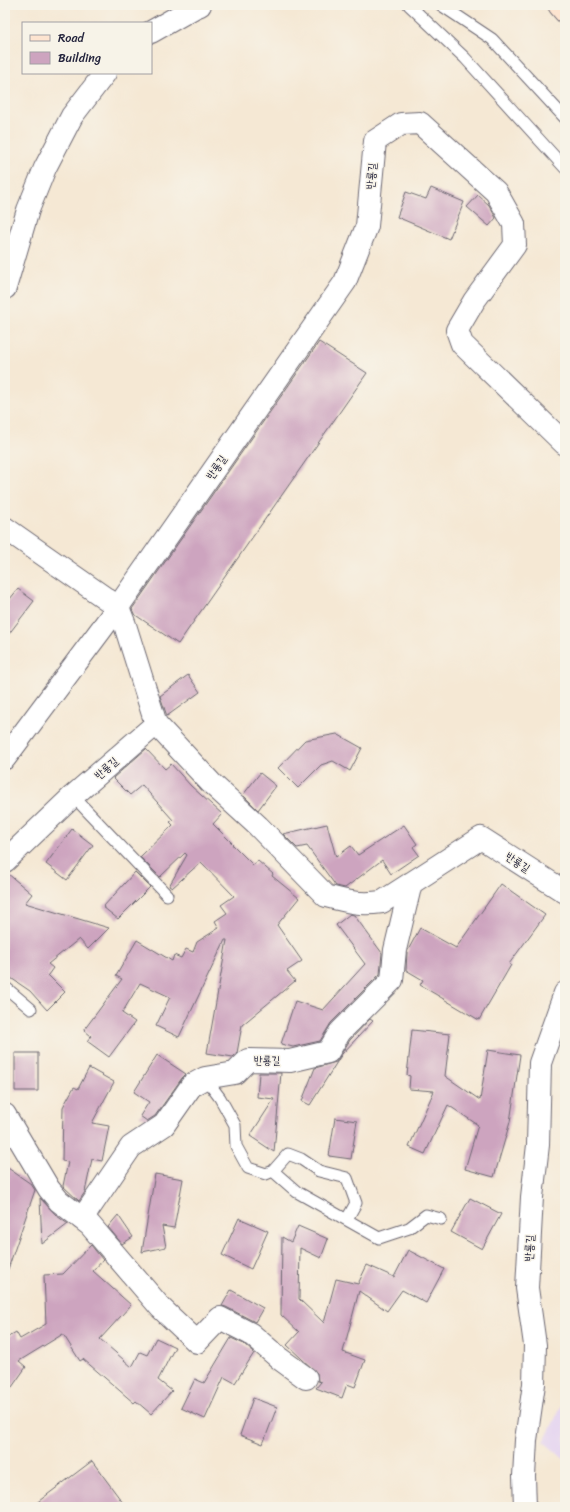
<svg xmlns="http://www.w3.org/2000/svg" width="570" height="1512" viewBox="0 0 570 1512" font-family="Sriracha,'Poor Story',sans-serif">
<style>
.built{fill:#e4d3f1}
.building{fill:#cda4bf}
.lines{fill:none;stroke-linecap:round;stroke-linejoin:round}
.service-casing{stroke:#6c6771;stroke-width:13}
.minor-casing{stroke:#6c6771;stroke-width:24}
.secondary-casing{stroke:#6c6771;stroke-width:24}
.service{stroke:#fff;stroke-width:11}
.minor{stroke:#fff;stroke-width:22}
.secondary{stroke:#fde4d0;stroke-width:22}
.labels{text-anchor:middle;stroke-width:3;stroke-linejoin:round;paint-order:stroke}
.street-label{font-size:11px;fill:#22223b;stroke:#f7f3e8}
</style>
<rect width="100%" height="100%" fill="#f7f3e8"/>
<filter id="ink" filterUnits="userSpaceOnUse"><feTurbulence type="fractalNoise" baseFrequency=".025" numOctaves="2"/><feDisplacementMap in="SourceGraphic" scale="8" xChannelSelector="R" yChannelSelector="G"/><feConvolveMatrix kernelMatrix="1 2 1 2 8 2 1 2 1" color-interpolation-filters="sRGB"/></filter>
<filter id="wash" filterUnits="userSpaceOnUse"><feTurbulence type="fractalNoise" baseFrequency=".012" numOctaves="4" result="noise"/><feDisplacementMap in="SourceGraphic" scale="16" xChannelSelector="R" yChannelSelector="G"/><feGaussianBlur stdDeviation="0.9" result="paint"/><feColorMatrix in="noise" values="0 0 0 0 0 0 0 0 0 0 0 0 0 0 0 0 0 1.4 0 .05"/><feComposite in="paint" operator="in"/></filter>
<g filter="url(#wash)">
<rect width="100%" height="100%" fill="#f5e8d4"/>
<path class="built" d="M565,1398v62l-21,-18z"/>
<g id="blocks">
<path class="building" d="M431,188l33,14 -15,37 -52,-22 9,-25 20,7z
M478,195l11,10 7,13 -7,8 -22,-19z
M319,342l48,31 -189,271 -44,-30 -2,-5z
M18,589l16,12 -29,38v-34z
M188,675l12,17 -33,24 -7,-20z
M337,734l25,14 -12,23 -17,-10 -12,4 -23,23 -20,-20 27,-28z
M146,749l19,20 6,-5 20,22 31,28 -9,10 20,20 -1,1h1l20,20 5,-4 15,13 -1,2 27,22 -22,27 25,36 -15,10 8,10 -53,44 -5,28 -4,4 -26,-4 20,-113h-2l-46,97 -23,-11 14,-29 -30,-14 -18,30 13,9 -26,35 -22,-16 4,-5 -7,-6 38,-51 -6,-3 21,-36 35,21 2,-6 7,3 5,-9 7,3 4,-10 22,-14 -4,-7 12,-8 -6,-8 13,-9 -33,-34 -29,26 -3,-2 18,-31 -2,-2 -25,24 -20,-20 33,-32 -3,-3 3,-2 -31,-35 -12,10 -17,-17z
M260,773l16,13 -18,24 -15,-15z
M327,824l9,33 15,-11 7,9 46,-30 13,19 -4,3 6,8 -28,19 -9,-14 -37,28 -9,-2 -29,-40 -10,2 -14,-14z
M72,829l21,16 -26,35 -21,-16z
M135,872l15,15 -32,32 -15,-12z
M5,873h2l25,21 -7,9 84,25 -21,21 -9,-10 -31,25 5,4 -5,7 17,17 -18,18 -17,-19 -25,-17z
M501,884l44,31 -36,49 2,1 -32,55 -59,-35 3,-5 -17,-10 1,-18 13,-24 36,20z
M350,914l4,1 28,38 -2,21 -49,49 -11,18 -27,6 -12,-3 14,-43 28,9 42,-46 -29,-39z
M370,1019l3,2 -31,33 -32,51 -8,-4 13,-33 21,-6 14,-22z
M412,1030l38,4 -5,42 35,24 8,-50 32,5 -10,67 -16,55 -29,-8 13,-44 -30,-20 -23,49 -16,-7 25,-56 -25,-2 1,-13 -3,-1z
M15,1053h23v38h-23z
M157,1055l29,19 -4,4 -27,38 -8,5 -7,-5 9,-14 -15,-10z
M89,1068l25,14 -22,41 17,3 -7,35 -10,-2 -7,33 -6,9 -16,-15 5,-24 -6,-1 1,-54 11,-20 4,2z
M259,1073h22l-7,79 -24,-16 24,-37 -17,-2z
M335,1118l22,3 -6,38 -22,-3z
M5,1166l26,18 4,6 -27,79 -3,-1z
M155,1174l28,5 -9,49 -12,-2 4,21 -24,5z
M40,1198l17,18 11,8 -26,20z
M470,1198l31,16 -19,35 -31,-17z
M118,1215l15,22 -11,7 -14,-17z
M239,1218l29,13 -17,38 -29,-14z
M298,1226l30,13 -7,19 -21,-10 -1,51 25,24 12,-44 22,5 9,-19 27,12 14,-27 36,19 -18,34 -24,-13 -15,21 -28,-20 -16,61 22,8 -10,27 -8,-3 -5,14 -26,-10 5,-6 -3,-1 -1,-8 -30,-28 12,-13 -18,-17 1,-78 9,5z
M91,1245l12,15 -10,11 38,34 -31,34 32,28 8,-15 7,3 9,-17 19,9 -17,33 14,11 -21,23 -15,-13 -2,2 -51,-44 -3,2 -17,-27 -44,27 7,6 -21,30v-58l11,-7 4,7 26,-15 -2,-49 19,-1z
M231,1290l32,18 -8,14 -29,-15 -4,-1z
M231,1338l13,6 10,9 -19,30 -11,-6 -19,42 -24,-11 14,-29 9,4z
M253,1398l24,9 -14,37 -23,-9z
M92,1461l34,46h-95z"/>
</g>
</g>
<g filter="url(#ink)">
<use href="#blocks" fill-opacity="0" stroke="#6c6771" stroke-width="1"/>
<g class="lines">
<defs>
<path id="service" d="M409,5l56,53 100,110
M441,5l51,34 73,79
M73,796l94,99
M5,987l26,22
M205,1078l15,20 15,27 1,21 12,22 18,6 7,-3 24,21 82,46 30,-10 17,-13 15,4
M273,1171l15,-17 13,5 18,12 28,7 9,25 -9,16"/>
<path id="minor" d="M151,32l44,-25 5,-2
M5,288l23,-78 17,-42 27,-52 33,-43
M5,528l113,79 7,18 31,99 55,59 47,43 68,70c22,6 34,9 56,6l99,-64 84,54
M5,758l113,-151 227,-325 22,-56 8,-85 26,-17 19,-1 76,69 18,32 1,21 -41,56 -17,29 5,14 103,100
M5,861l68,-65 83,-72
M5,1115l44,74 10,12 31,24 71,83 36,34 23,-24 31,16 29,25 26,19
M82,1219l49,-72 33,-22 28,-40 13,-7 30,-5 13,-13 42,1 38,-9 12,-20 52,-52 3,-30 16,-67
M525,1507l-1,-31 2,-36 8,-56 1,-39 -8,-57 5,-91 6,-52 2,-82 25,-70"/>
<path id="secondary" d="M559,5l6,7"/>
</defs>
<use href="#service" class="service-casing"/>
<use href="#minor" class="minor-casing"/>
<use href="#secondary" class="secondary-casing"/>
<use href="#service" class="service"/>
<use href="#minor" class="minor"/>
<use href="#secondary" class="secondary"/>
</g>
</g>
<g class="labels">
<g class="street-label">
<text transform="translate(371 176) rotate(-85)" y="4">반룡길</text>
<text transform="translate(216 467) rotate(-55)" y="4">반룡길</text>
<text transform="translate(106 768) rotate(-41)" y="4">반룡길</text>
<text transform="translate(518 862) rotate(33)" y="4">반룡길</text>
<text transform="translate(267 1060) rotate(1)" y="4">반룡길</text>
<text transform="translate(529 1248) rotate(-87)" y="4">반룡길</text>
</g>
</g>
<rect width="570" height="1512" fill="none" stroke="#f7f3e8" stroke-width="20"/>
<rect x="22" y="22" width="130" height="52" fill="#f7f3e8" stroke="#a29fa3"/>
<rect x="30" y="35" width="20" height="6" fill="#fde4d0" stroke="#a29fa3"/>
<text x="58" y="42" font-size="12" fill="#22223b">Road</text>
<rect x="30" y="52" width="20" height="12" fill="#cda4bf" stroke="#a29fa3"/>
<text x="58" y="62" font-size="12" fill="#22223b">Building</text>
</svg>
